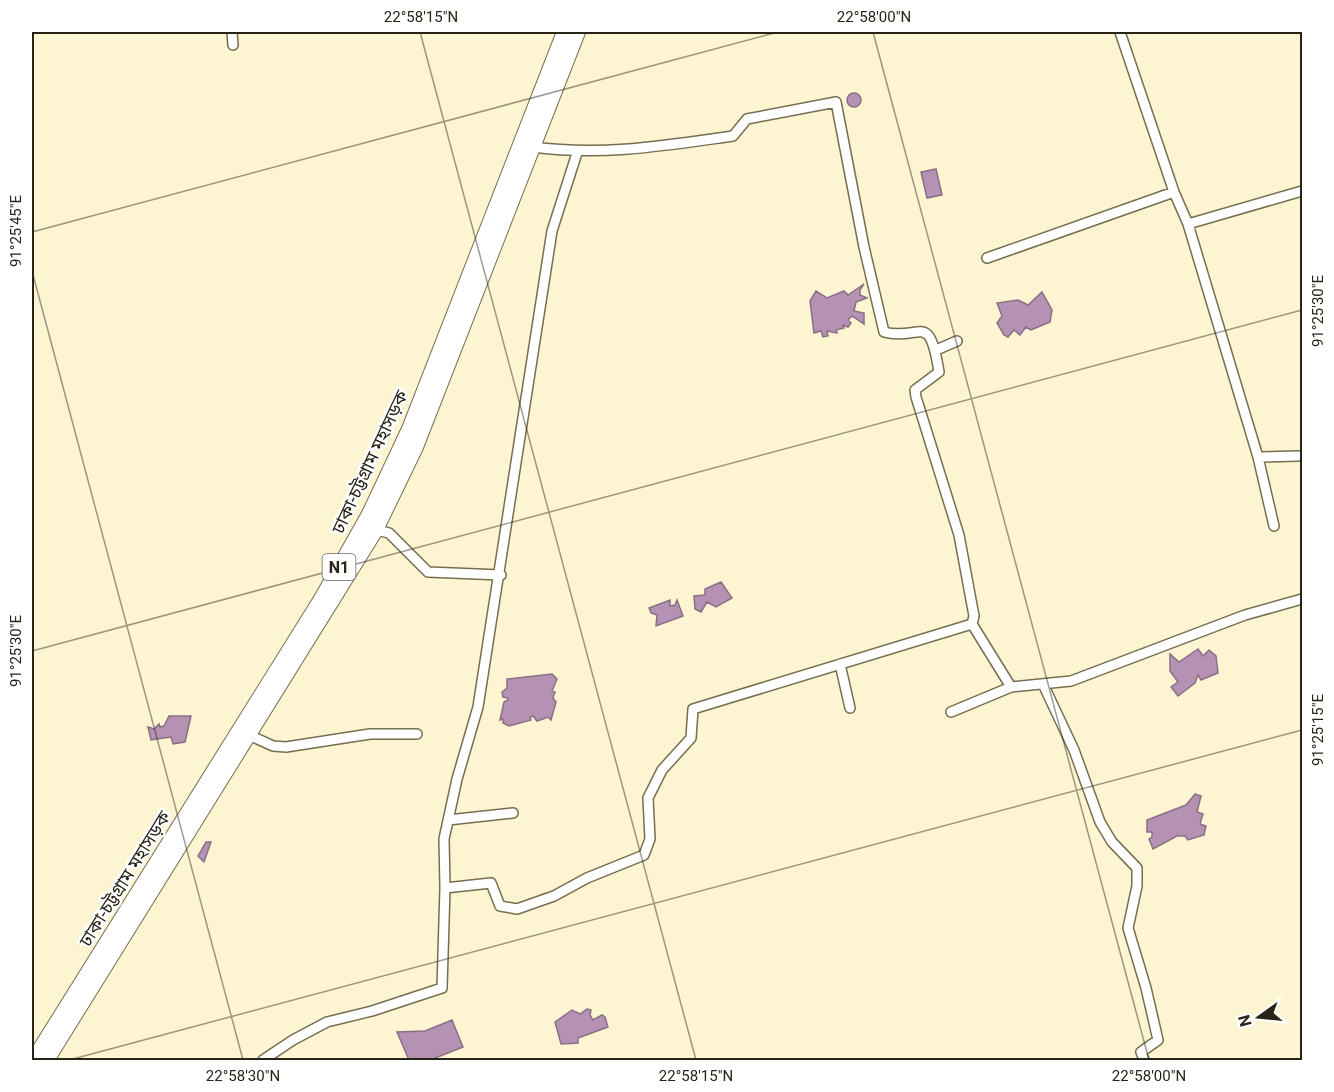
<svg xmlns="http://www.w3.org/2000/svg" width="1334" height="1092" viewBox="0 0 1334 1092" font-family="Roboto,'Noto Sans Bengali',sans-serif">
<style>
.water{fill:#b591b3;stroke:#8a7084;stroke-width:1.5}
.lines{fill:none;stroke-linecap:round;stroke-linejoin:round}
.minor-casing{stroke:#776e50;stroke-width:12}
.highway-casing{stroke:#776e50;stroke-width:16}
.minor{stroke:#fff;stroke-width:9}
.highway{stroke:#fff;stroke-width:14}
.ticks{fill:none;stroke:#272417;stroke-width:1.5;stroke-opacity:0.45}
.labels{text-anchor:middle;stroke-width:5;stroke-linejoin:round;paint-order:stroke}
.shield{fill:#fff;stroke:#68665d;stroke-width:1.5}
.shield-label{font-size:16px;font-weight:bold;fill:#272417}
.street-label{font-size:18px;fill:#272417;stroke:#fff}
.neatline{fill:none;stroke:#272417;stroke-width:2}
.ticks-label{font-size:15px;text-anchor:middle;fill:#272417}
</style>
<rect width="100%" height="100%" fill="#fdf4d2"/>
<path class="water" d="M847 100a7 7 0 1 1 14 0a7 7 0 1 1-14 0Z
M936,169l6,26 -15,3 -6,-26z
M864,284l-4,6v5l7,3 -11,4 -2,9 10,2v11l-12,-8 -4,4 3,3 -3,4 -5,-2 1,3 -8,2 1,3 -10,-2 1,5 -5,1 -2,-6 -7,2 -4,-32 6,-10 11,7 17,-7 4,4z
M1042,292l10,18 -2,12 -19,8 -5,-3 -6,8 -6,-5 -6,7 -4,-2 -7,-12 5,-7 -5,-13 21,-3 10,5z
M721,582l11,16 -16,9 -9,-5 -6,10 -6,-3 -1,-13 11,-1v-6z
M670,600v6l5,-1 2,-5 6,16 -27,10 1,-11 -6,-2 -2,-5z
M1198,649l5,7 6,-6 7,6 2,17 -17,7 -3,-5 -3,8 -17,13 -7,-9 7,-5 -8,-11v-17l9,8z
M552,674l5,5 -5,12 3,1 -2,6 3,4 -5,18 -3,-3 -11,4 -4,-5 -3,1 1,3 -22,6 -6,-3v-4l-3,1 4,-18 4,-2v-2l-5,-1 -1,-5 5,-4v-9z
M169,716h22l-6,26 -12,2 -2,-7 -20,3 -3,-13 6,2 5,-5 1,3 4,-1z
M1195,794l6,2 -4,16 6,2 -3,10 6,2 -2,9 -16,5 -3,-4h-8l-24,13 -4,-10 3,-2v-5h-5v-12l39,-15z
M206,842h5l-7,20 -6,-6z
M587,1009l4,1 -1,5 3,5 9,-5 3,2 3,10 -30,11v5l-17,1 -6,-22 17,-12 8,4z
M452,1020l11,27 -33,13h-21l-12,-28 28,-1z"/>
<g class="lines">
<defs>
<path id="minor" d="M232,32l1,13
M1120,32l54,160 14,32 70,233 16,69
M532,147c72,9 130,-1 201,-11l14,-17 89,-17 28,145 20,85c36,10 45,-24 55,40l-24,18 1,7 43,138 15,81 -2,8
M1188,224l114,-33
M987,258l187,-66
M936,350l21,-9
M1258,457l40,-1
M376,530l13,3 39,39 73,3
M840,664l10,44
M1043,684l31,66 26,72 12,20 25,26v18l-9,42 18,60 12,52 -17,12 3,8
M951,712l60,-25
M249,735l24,11 13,1 84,-13h47
M448,820l65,-7
M445,888l46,-5 9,23 17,3 37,-13 33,-18 57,-23 6,-16 -2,-41 14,-28 29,-32 2,-29 279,-85 39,63 60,-6 174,-66 57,-16
M263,1060l30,-20 34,-18 45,-11 70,-23 3,-100 -1,-49 13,-60 21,-72 74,-476 25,-78"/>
<path id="highway" d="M33,1060l288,-461 48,-85 40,-85 155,-397
M47,1060l329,-530 40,-83 162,-415"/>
</defs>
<use href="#minor" class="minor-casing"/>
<use href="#highway" class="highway-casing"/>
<use href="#minor" class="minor"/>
<use href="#highway" class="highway"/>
</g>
<path class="ticks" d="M420,32l276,1028M873,32l276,1028M32,232l746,-200M32,271l211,789M32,651l1270,-341M69,1060l1233,-330"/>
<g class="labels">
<rect class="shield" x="322.5" y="554" width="33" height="26" rx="4.5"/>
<g class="shield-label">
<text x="339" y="573">N1</text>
</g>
<g class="street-label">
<text transform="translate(370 462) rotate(-65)" y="6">ঢাকা-চট্টগ্রাম মহাসড়ক</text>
<text transform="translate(125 879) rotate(-58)" y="6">ঢাকা-চট্টগ্রাম মহাসড়ক</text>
</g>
</g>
<rect width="1334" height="1092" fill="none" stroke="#ffffff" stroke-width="66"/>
<g transform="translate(1259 1017) rotate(255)" stroke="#ffffff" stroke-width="4.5" paint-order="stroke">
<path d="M0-4.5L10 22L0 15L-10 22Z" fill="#272417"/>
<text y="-9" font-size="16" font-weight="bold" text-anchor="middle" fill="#272417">N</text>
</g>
<rect x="33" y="33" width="1268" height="1026" class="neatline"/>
<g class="ticks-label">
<text x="421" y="22">22°58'15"N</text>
<text x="874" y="22">22°58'00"N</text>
<text transform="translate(16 231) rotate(-90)" y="5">91°25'45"E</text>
<text transform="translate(1318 311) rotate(-90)" y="5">91°25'30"E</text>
<text transform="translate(16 651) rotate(-90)" y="5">91°25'30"E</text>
<text transform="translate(1318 730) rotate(-90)" y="5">91°25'15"E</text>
<text x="243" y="1081">22°58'30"N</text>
<text x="696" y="1081">22°58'15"N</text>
<text x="1149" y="1081">22°58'00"N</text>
</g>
</svg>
